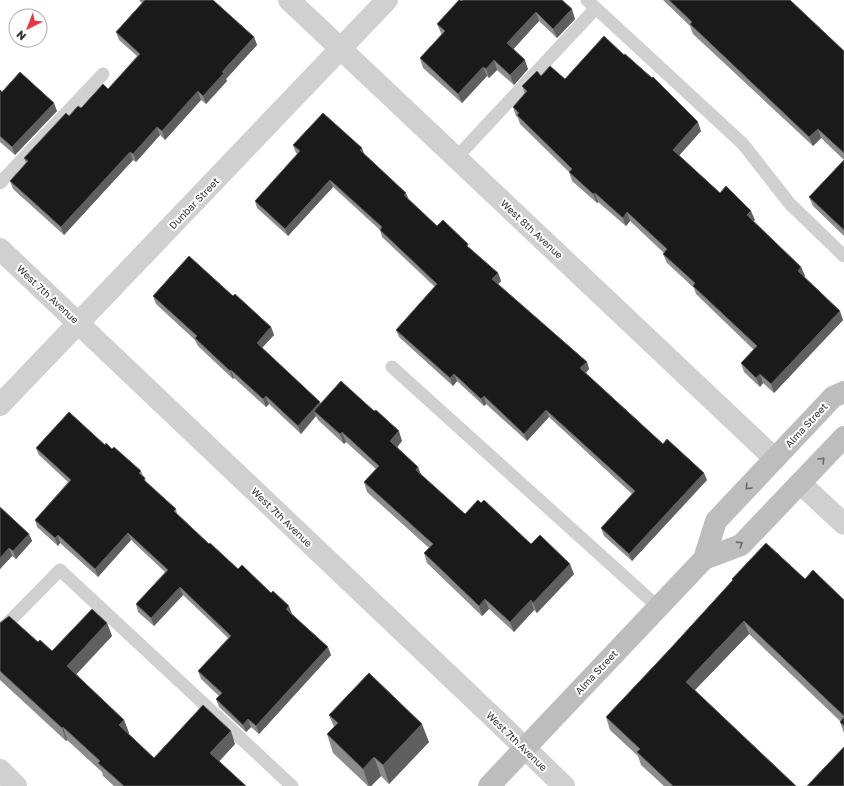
<svg xmlns="http://www.w3.org/2000/svg" width="844" height="786" viewBox="0 0 844 786" font-family="'Golos Text',sans-serif">
<style>
.lines{fill:none;stroke-linecap:round;stroke-linejoin:round}
.lane{stroke:#d0d0d0;stroke-width:13}
.street{stroke:#d0d0d0;stroke-width:22}
.secondary{stroke:#bdbdbd;stroke-width:22}
.wall{fill:#8c8c8c}
.shaded-wall{fill:#5f5f5f}
.building{fill:#1a1a1a;stroke:#5f5f5f}
.oneway{stroke:#6a6a6a}
.labels{text-anchor:middle;stroke-width:4;stroke-linejoin:round;paint-order:stroke}
.street-label{font-size:10px;fill:#333;stroke:#fff}
</style>
<rect width="100%" height="100%" fill="#fff"/>
<g class="lines">
<path class="lane" d="M587,0l156,144 47,60 54,52
M456,158l140,-150
M0,183l103,-109
M392,367l266,240
M0,631l60,-61 232,216"/>
<path class="street" d="M289,0l486,459
M0,249l496,471 68,66
M0,405l387,-405
M800,483l44,41
M0,770l16,16"/>
<path class="secondary" d="M704,559l37,-14 103,-108
M489,786l215,-227 12,-38 117,-124 11,-5"/>
</g>
<path class="wall" d="M139,0h74l41,37 3,8 -31,34 1,2 -21,23 -5,-4 -36,40 -5,-5 -24,27 -3,-2 -69,75 -51,-46 -3,-8 16,-18 -2,-5 45,-42 39,-27 29,-33 -18,-16 -3,-8 26,-29z
M463,0l112,19 -18,19 -18,-17 -26,28 15,20 -14,16 -17,-15 -8,8 -2,-2 -25,27 -39,-35 -3,-10 22,-24 -1,-1 -4,-9z
M663,0h127l54,51v109l-23,-22 -8,8 -120,-112 -3,-8z
M541,76l24,3 136,52 -22,24 41,38 35,27 -2,1 48,46 4,9 -1,1 39,43 -69,73 -11,-10 -3,4 -16,-15 -3,-9 13,-13 -58,-56 -2,-6 -27,-25 -4,-9 1,-1 -34,-32 -4,5 -28,-24 -1,1 -25,-22 -3,-9 -49,-48 -2,-6 -2,-2 -3,-9 12,-13 -3,-8z
M0,90l2,2 55,19 -42,44 -15,-13z
M293,145l71,9 45,46 28,26 33,22 28,25 3,8 -3,3 89,78 2,7 -3,4 77,71 44,36 -75,81 -28,-25 -3,-8 31,-34 -83,-77 -22,24 -41,-37 -2,2 -27,-25 -4,5 -54,-49 -3,-7 39,-43 -53,-50 -2,-7 -47,-43 -45,49 -31,-28 -2,-7 43,-47 -2,-1z
M844,160v76l-31,-30 -4,-9z
M153,296h80l38,31 3,8 -12,13 58,54 1,2 81,37 -5,6 21,20 3,8 44,39 66,30 43,30 -37,39 -3,-3 -20,22 -25,-23 -7,7 -55,-53 -3,-10 5,-5 -62,-56 -3,-10 12,-13 -30,-27 -2,2 -26,-24 -2,-4 -15,18 -32,-30 -3,3 -32,-29 -1,1 -35,-33 -3,-6 -39,-36z
M105,445l7,4 29,22 2,5 2,2 1,4 30,27 1,5 32,30 83,70 39,41 -72,79 -8,-7 -5,5 -27,-25 -3,-8 3,-3 -18,-17 -3,-8 30,-33 -45,-43 -29,31 -16,-14 -2,-8 29,-32 -34,-32 -33,37 -38,-34 -2,3 -21,-19 -2,-7 33,-38 -29,-27 -3,-7z
M0,507l29,27 3,7 -16,18 -4,-3 -12,13z
M732,579h73l39,21v133l-4,-11v-1l-91,-87 -54,56 101,96h-132l-23,-21 -3,-9 -28,-26 -4,-13 64,-68 62,-68z
M0,623l38,19 14,9 55,-28 5,13 -36,38 48,46 5,13 -1,1 26,24 81,-14 -16,17 27,25h-132l-11,-10 -1,-4 -35,-32 -1,1 -66,-61z
M329,715l100,27 -40,42 -8,-8 -10,10h-3l-35,-33 -6,-19 7,-7z"/>
<path class="shaded-wall" d="M572,9l3,10 -18,19 -4,-9z
M536,12l3,9 -29,32 -3,-10z
M254,37l3,8 -31,34 1,2 -21,23 -3,-8 19,-24z
M494,60l3,10 -8,8 -3,-9z
M525,60l3,9 -14,16 -4,-10z
M483,67l4,9 -25,27 -4,-9z
M198,91l3,9 -36,40 -3,-9z
M54,103l3,8 -42,44 -3,-8z
M698,122l3,9 -24,27 -4,-8z
M157,127l3,8 -24,27 -3,-8z
M818,129l3,9 -8,8 -4,-9z
M362,148l3,8 -5,-6z
M130,152l3,8 -69,75 -3,-8z
M330,180l3,7 -45,49 -3,-7z
M406,193l3,7 -5,-5z
M595,193l3,9 -1,1 -4,-9z
M751,211l4,9 -5,4 -3,-9z
M627,212l3,9 -4,5 -3,-8z
M801,267l4,9 -4,4 -3,-9z
M498,273l3,8 -6,6 -3,-8z
M840,311l3,9 -69,73 -3,-9z
M271,327l3,8 -15,16 -2,-8z
M587,362l2,7 -6,7 -3,-8z
M231,370l3,8 -1,1 -3,-8z
M454,374l3,7 -4,5 -3,-8z
M760,374l3,9 -3,4 -4,-9z
M266,396l3,8 -3,3 -3,-8z
M484,396l2,8 -2,2 -3,-7z
M320,402l3,8 -9,1 2,5 -15,18 -3,-8z
M546,410l3,7 -22,24 -3,-7z
M399,431l3,10 -8,10 -4,-10z
M342,432l4,10 -2,2 -4,-10z
M418,467l4,10 -6,-7z
M704,473l3,7 -75,81 -3,-7z
M128,533l3,7 -33,37 -3,-8z
M29,534l3,7 -16,18 -3,-8z
M58,535l2,8 -2,3 -3,-8z
M9,548l3,8 -12,13v-11z
M570,564l4,10 -37,39 -4,-10z
M180,587l3,8 -29,31 -3,-8z
M485,599l4,10 -7,7 -3,-10z
M531,600l3,10 -20,22 -4,-10z
M289,606l3,8 -6,-5z
M744,621l5,13 -59,61 -4,-13z
M107,623l5,13 -40,43 -5,-13z
M328,647l3,8 -72,79 -3,-8z
M248,719l3,8 -5,5 -3,-7z
M124,720l5,13 -5,5 -5,-13z
M422,724l7,18 -40,42 -6,-19z
M63,727l4,13 -1,1 -4,-13z
M231,731l4,13 -20,22 -5,-13z
M374,757l7,19 -10,10h-2l-6,-17z"/>
<path class="building" d="M145,0h68l41,37 -32,35 2,1 -21,23 -5,-5 -36,40 -5,-4 -24,27 -3,-2 -69,75 -51,-46 18,-20 -4,-3 42,-45 3,3 9,-10 3,2 22,-24 5,5 32,-35 -24,-22z
M459,0h1l2,1 1,-1h99l10,9 -19,20 -17,-17 -29,31 18,17 -15,15 -16,-15 -8,9 -3,-2 -25,27 -38,-36 25,-27 -8,-7z
M669,0h121l54,51v102l-26,-24 -9,8 -119,-113 2,-2z
M604,36l20,19 1,-1 27,24 1,-1 45,45 -25,28 47,43 6,-7 25,25 -4,4 54,52 -3,4 42,40 -69,73 -11,-10 -4,4 -15,-15 16,-17 -64,-60 2,-3 -32,-29 4,-5 -40,-37 -4,6 -28,-25 -2,1 -24,-22 3,-3 -55,-54 2,-2 -6,-6 14,-16 -5,-5 15,-15 4,5 9,-10 15,13z
M20,72l34,31 -42,44 -12,-11v-46l2,2z
M323,113l39,35 -2,2 46,43 -2,2 33,31 6,-6 25,24 -1,2 31,27 -6,6 95,83 -7,6 83,76 4,-5 37,34 -75,81 -28,-26 34,-37 -89,-81 -22,24 -40,-38 -3,3 -27,-25 -4,4 -54,-48 41,-46 -57,-54 2,-3 -52,-47 -45,49 -30,-28 45,-50 -7,-6z
M844,160v70l-35,-33z
M189,256l44,40 2,-2 36,33 -14,16 63,59 -22,24 -32,-30 -3,3 -32,-29 -1,1 -35,-33 2,-2 -44,-40z
M341,381l33,30 2,-1 23,21 -9,10 28,26 -2,3 49,44 13,-14 3,3 3,-3 47,44 9,-9 30,29 -37,39 -2,-3 -21,22 -25,-23 -6,7 -55,-53 9,-9 -69,-62 15,-16 -37,-34 -2,2 -26,-23z
M69,412l36,33 1,-2 6,6 2,-2 27,24 -2,2 6,5 -1,2 32,29 -2,2 35,33 1,-1 28,26 4,-4 29,28 2,-2 16,15 -3,3 42,38 -72,79 -8,-7 -5,6 -27,-26 6,-6 -24,-22 33,-35 -51,-49 -29,31 -15,-14 32,-34 -40,-37 -33,36 -37,-34 -3,3 -20,-18 36,-40 -35,-32z
M0,507l29,27 -16,17 -4,-3 -9,10z
M766,543l39,36 8,-9 31,30v116l-100,-95 -58,61 110,104h-123l-36,-34 3,-3 -34,-32 64,-68 63,-69 -1,-1z
M92,609l15,14 -40,43 57,54 -5,5 35,33 49,-53 28,26 -21,22 36,33h-122l-26,-23 2,-2 -37,-34 -1,1 -62,-57v-48l9,-7 29,26 2,-2 12,11z
M369,673l53,51 -39,41 -9,-8 -11,12 -36,-35 11,-11 -9,-8z
M844,717v9l-4,-4z
M844,747v39h-37z"/>
<defs><path id="oneway-chevron" d="M-2-3.5L2.5 0L-2 3.5" fill="none" stroke-width="1.6" stroke-linecap="round" stroke-linejoin="round"/></defs>
<g class="oneway">
<use href="#oneway-chevron" transform="translate(822 460) rotate(-47)"/>
<use href="#oneway-chevron" transform="translate(748 487) rotate(133)"/>
<use href="#oneway-chevron" transform="translate(740 544) rotate(-32)"/>
</g>
<g class="labels">
<g class="street-label">
<text transform="translate(194 203) rotate(-46)" y="4">Dunbar Street</text>
<text transform="translate(532 229) rotate(43)" y="4">West 8th Avenue</text>
<text transform="translate(48 294) rotate(43)" y="4">West 7th Avenue</text>
<text transform="translate(806 425) rotate(-47)" y="4">Alma Street</text>
<text transform="translate(282 517) rotate(44)" y="4">West 7th Avenue</text>
<text transform="translate(596 672) rotate(-47)" y="4">Alma Street</text>
<text transform="translate(517 741) rotate(44)" y="4">West 7th Avenue</text>
</g>
</g>
<g transform="translate(28 28) rotate(222)"><circle r="19" fill="#ffffff" stroke="#adadad"/>
<path d="M0-3L7 15L0 10L-7 15Z" fill="#e63946"/>
<text y="-6" font-size="11" font-weight="bold" text-anchor="middle" fill="#333333">N</text>
</g>
</svg>
